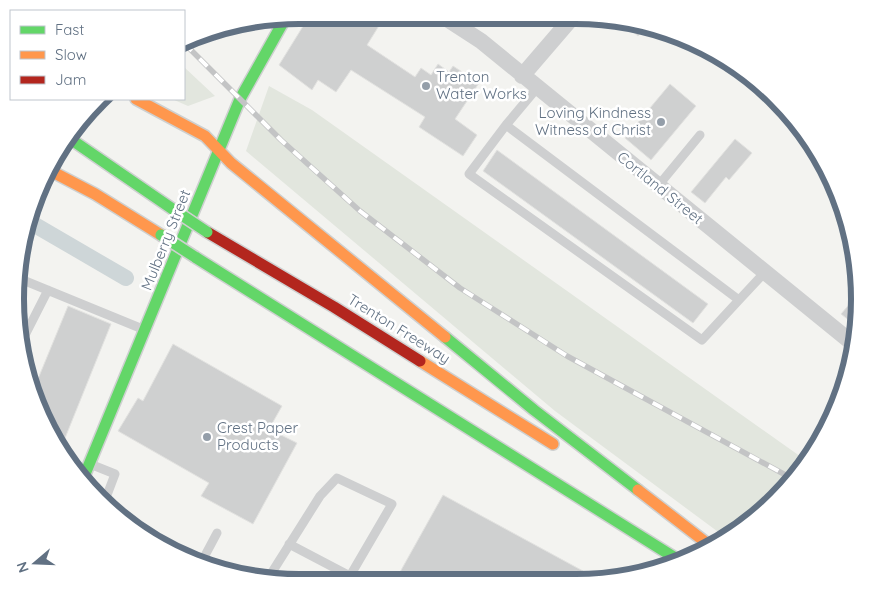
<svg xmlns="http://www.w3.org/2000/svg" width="875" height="598" viewBox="0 0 875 598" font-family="Quicksand,sans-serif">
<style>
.green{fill:#e2e6de}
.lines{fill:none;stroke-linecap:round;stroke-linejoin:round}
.canal{stroke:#ced6d8;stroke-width:16}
.building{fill:#cfd0d0;stroke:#e2e2e0}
.fast-casing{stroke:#ced0d0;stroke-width:14}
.slow-casing{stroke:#ced0d0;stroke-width:14}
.jam-casing{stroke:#ced0d0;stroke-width:14}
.lane{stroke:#cecfd0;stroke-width:9}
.street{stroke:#cecfd0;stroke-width:16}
.fast{stroke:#63d668;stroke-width:11}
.slow{stroke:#ff974d;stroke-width:11}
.jam{stroke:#b3261e;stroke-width:11}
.rail-casing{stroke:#c3c4c5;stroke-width:5.5}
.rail{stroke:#fff;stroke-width:4;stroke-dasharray:11;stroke-linecap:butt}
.fast-bridge-casing{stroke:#cfd0d0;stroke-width:14;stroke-linecap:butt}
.fast-bridge{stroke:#63d668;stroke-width:11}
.poi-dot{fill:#949ea9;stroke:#fff;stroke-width:2}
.labels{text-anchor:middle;stroke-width:5;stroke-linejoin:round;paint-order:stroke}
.poi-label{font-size:15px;fill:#617183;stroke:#fff;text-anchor:start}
.street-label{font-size:15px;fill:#617183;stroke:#fff}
.rim{fill:none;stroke:#617183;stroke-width:6}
</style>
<rect width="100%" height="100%" fill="#f3f3f0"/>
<path class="green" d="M184,67l31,29 -27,10 -16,-7h12z
M269,86l43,24 492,349 -27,41 -52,37 -170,-126 -309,-260z"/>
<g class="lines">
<path class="canal" d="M28,221l98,57"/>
</g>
<path class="building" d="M310,15l75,1 -18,29 48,32 6,-9 10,7 7,-11 11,8 4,-6 26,17 -24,36 22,16 -14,21 -44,-29 6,-10 -74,-47 -15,22 -18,-12 -6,10 -33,-25z
M635,22l11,4 -8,10 -8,-7z
M670,84l26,22 -45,54 -26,-22z
M735,139l17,14 -23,27 -3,-3 -21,26 -14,-11z
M497,150l211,154 -15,19 -210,-152z
M859,293l1,6 -5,26 -14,-11z
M68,306l43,18 -50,124 -17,-23 -11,-34z
M173,344l109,62 -13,23 28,14 -44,81 -52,-28 8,-13 -91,-52 20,-33 5,3z
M443,495l140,76 -4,7 -184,3z"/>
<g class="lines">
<defs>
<path id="fast" d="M69,138l105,72
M195,257l485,304
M445,337l89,73 104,80
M83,479l157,-380 46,-82"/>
<path id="slow" d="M136,99l69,37 26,27 214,174
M49,170l46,24 66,41
M420,361l133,83
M638,490l66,51"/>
<path id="jam" d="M207,232l127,75 86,54"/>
</defs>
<use href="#fast" class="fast-casing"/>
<use href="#slow" class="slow-casing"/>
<use href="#jam" class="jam-casing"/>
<path class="lane" d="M537,88l-31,37 233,175 26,-28
M506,125l-37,49 233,166 37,-40
M658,186l42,-51
M18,278l127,52
M20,345l28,-55
M90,464l25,10 -11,29
M201,563l16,-30
M350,576l11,6
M269,577l51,-81 17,-18 55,26 -42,72 -61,-32"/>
<path class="street" d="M444,17l37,24 370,301
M522,76l49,-57"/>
<use href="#fast" class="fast"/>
<use href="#slow" class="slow"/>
<use href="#jam" class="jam"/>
<defs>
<path id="rail" d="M184,43l97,97 79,71 100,77 107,68 224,122"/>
</defs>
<use href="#rail" class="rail-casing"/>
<use href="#rail" class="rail"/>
<defs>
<path id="fast-bridge" d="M174,210l33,22
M161,235l34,22"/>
</defs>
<use href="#fast-bridge" class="fast-bridge-casing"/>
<use href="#fast-bridge" class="fast-bridge"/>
</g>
<g class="poi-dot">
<circle cx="426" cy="86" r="5"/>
<circle cx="661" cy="122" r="5"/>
<circle cx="207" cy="437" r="5"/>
</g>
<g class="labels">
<g class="poi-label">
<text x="436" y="82">Trenton<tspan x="436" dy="17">Water Works</tspan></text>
<text x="651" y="118" text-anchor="end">Loving Kindness<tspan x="651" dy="17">Witness of Christ</tspan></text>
<text x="217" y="433">Crest Paper<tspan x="217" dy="17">Products</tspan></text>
</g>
<g class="street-label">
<text transform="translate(660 188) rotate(39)" y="5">Cortland Street</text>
<text transform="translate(166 240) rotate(-68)" y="5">Mulberry Street</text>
<text transform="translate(399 329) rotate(32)" y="5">Trenton Freeway</text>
</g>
</g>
<path d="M0 0H875V598H0ZM299 24H576A275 275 0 0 1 851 299V299A275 275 0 0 1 576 574H299A275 275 0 0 1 24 299V299A275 275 0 0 1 299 24Z" fill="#fff" fill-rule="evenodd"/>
<path class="rim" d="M299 24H576A275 275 0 0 1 851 299V299A275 275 0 0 1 576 574H299A275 275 0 0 1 24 299V299A275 275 0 0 1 299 24Z"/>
<rect x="10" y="10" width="175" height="90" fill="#ffffff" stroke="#c0c6cd"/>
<rect x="20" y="26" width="25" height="8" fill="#63d668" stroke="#c0c6cd"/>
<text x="55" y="35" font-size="15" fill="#617183">Fast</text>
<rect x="20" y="51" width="25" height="8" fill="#ff974d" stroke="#c0c6cd"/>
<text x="55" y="60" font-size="15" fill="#617183">Slow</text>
<rect x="20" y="76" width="25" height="8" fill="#b3261e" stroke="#c0c6cd"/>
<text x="55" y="85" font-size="15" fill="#617183">Jam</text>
<g transform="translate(35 563) rotate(251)" stroke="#ffffff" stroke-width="4" paint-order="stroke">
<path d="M0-4L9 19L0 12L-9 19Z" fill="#617183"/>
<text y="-8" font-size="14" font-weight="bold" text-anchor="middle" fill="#617183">N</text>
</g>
</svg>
